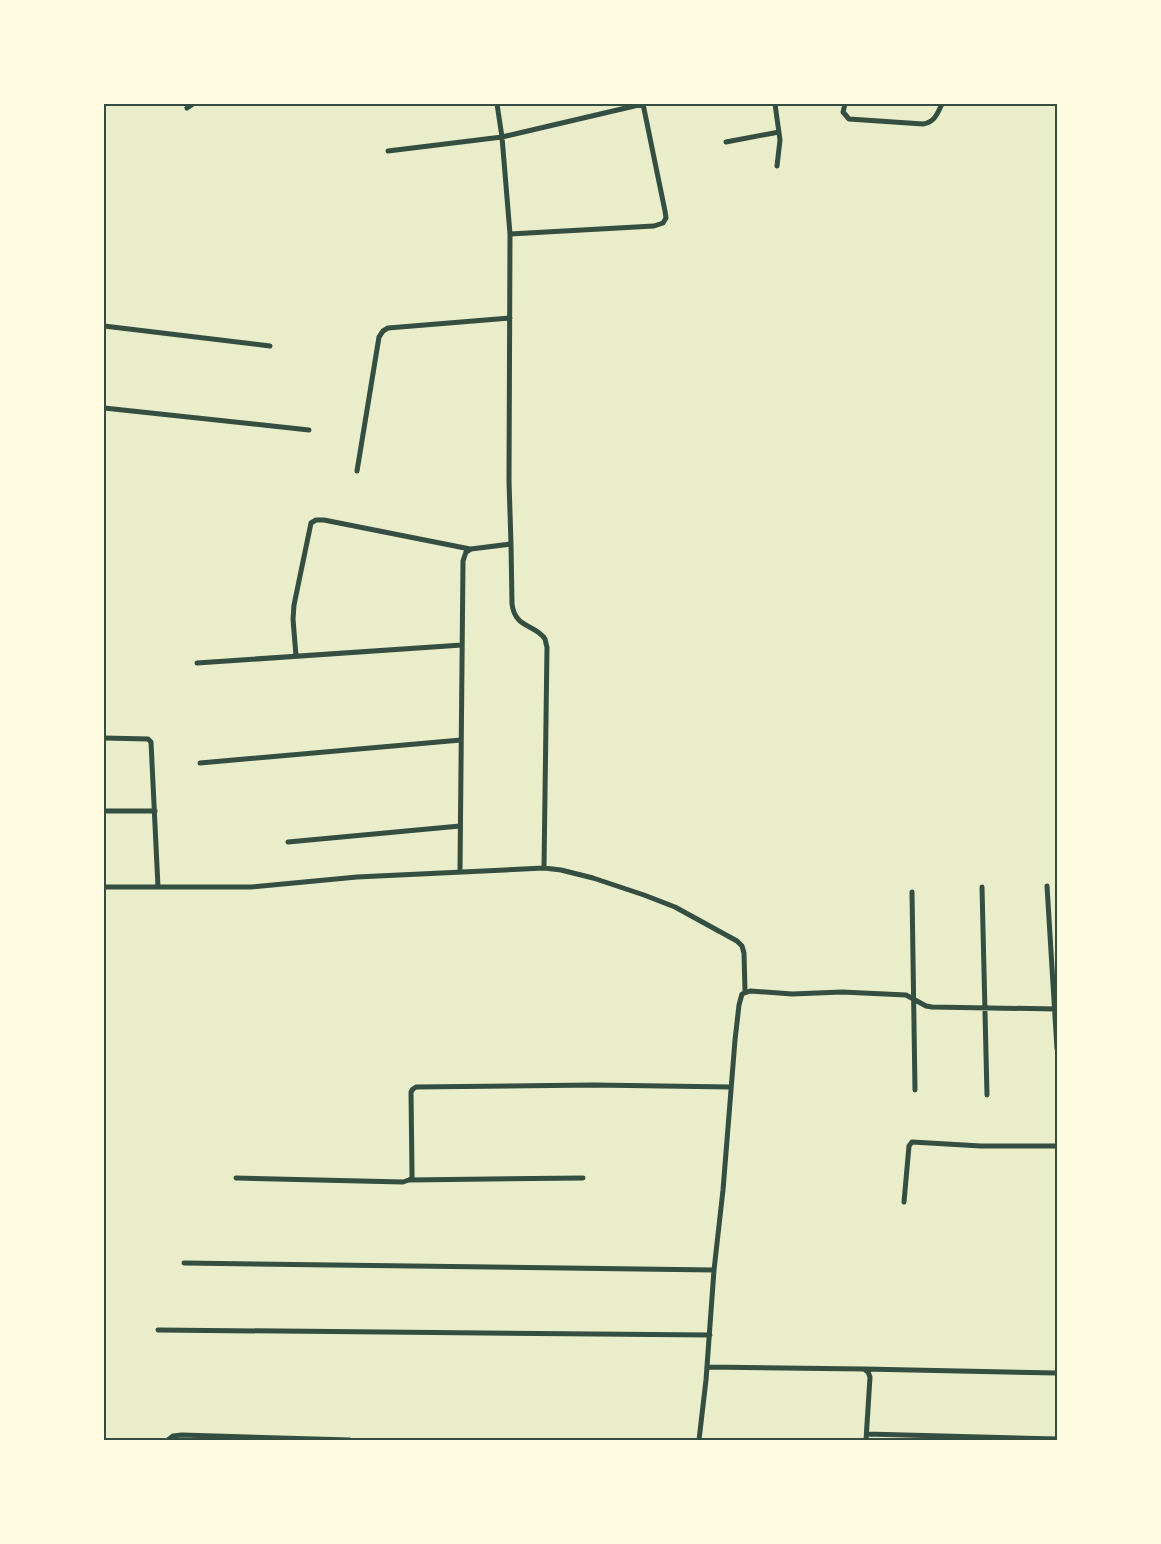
<svg xmlns="http://www.w3.org/2000/svg" width="1161" height="1544" viewBox="0 0 1161 1544" font-family="Rubik,sans-serif">
<style>
.lines{fill:none;stroke-linecap:round;stroke-linejoin:round}
.minor{stroke:#344e41;stroke-width:5}
.neatline{fill:none;stroke:#344e41;stroke-width:2}
</style>
<rect width="100%" height="100%" fill="#e9edc9"/>
<g class="lines">
<path class="minor" d="M497,104l5,33 8,97 -1,247 2,63 1,60c3,25 24,20 33,35 1,3 1,6 2,8l-3,221
M775,104l5,36 -3,26
M845,104l-2,8 6,7 74,5c12,-2 14,-10 19,-20
M187,108l6,-4
M726,142l53,-10
M388,151l114,-14 141,-33
M510,234l144,-8 9,-3 3,-5 -1,-7 -22,-107
M104,326l166,20
M104,408l205,22
M357,471l22,-134 4,-6 5,-3 122,-10
M296,656l-3,-37 1,-14 17,-82 5,-3h8l146,29
M197,663l265,-18
M104,738l44,1 3,3 7,145
M200,763l261,-23
M104,811h51
M288,842l172,-16
M460,871l3,-310 3,-9 5,-3 40,-5
M1047,886l10,163
M104,887h147l106,-10 187,-9 17,2 32,8 51,17 31,12 62,34 5,5 2,7 1,39
M982,887l5,208
M912,892l3,198
M236,1178l167,4 6,-2 3,-2v-5l-1,-81 2,-3 3,-2 178,-2 137,2
M409,1180l174,-2
M904,1202l5,-56 3,-4 69,4h76
M184,1263l530,7
M158,1330l552,5
M707,1367l157,2 4,3 2,5 -4,63
M864,1369l193,4
M867,1434l190,5
M168,1440l5,-4 9,-1 168,5
M699,1440l7,-60 8,-110 9,-80 12,-150 4,-35 3,-11 8,-3 42,3 50,-2 64,3 20,11 6,1 125,2"/>
</g>
<rect width="1161" height="1544" fill="none" stroke="#fefae0" stroke-width="210"/>
<rect x="105" y="105" width="951" height="1334" class="neatline"/>
</svg>
